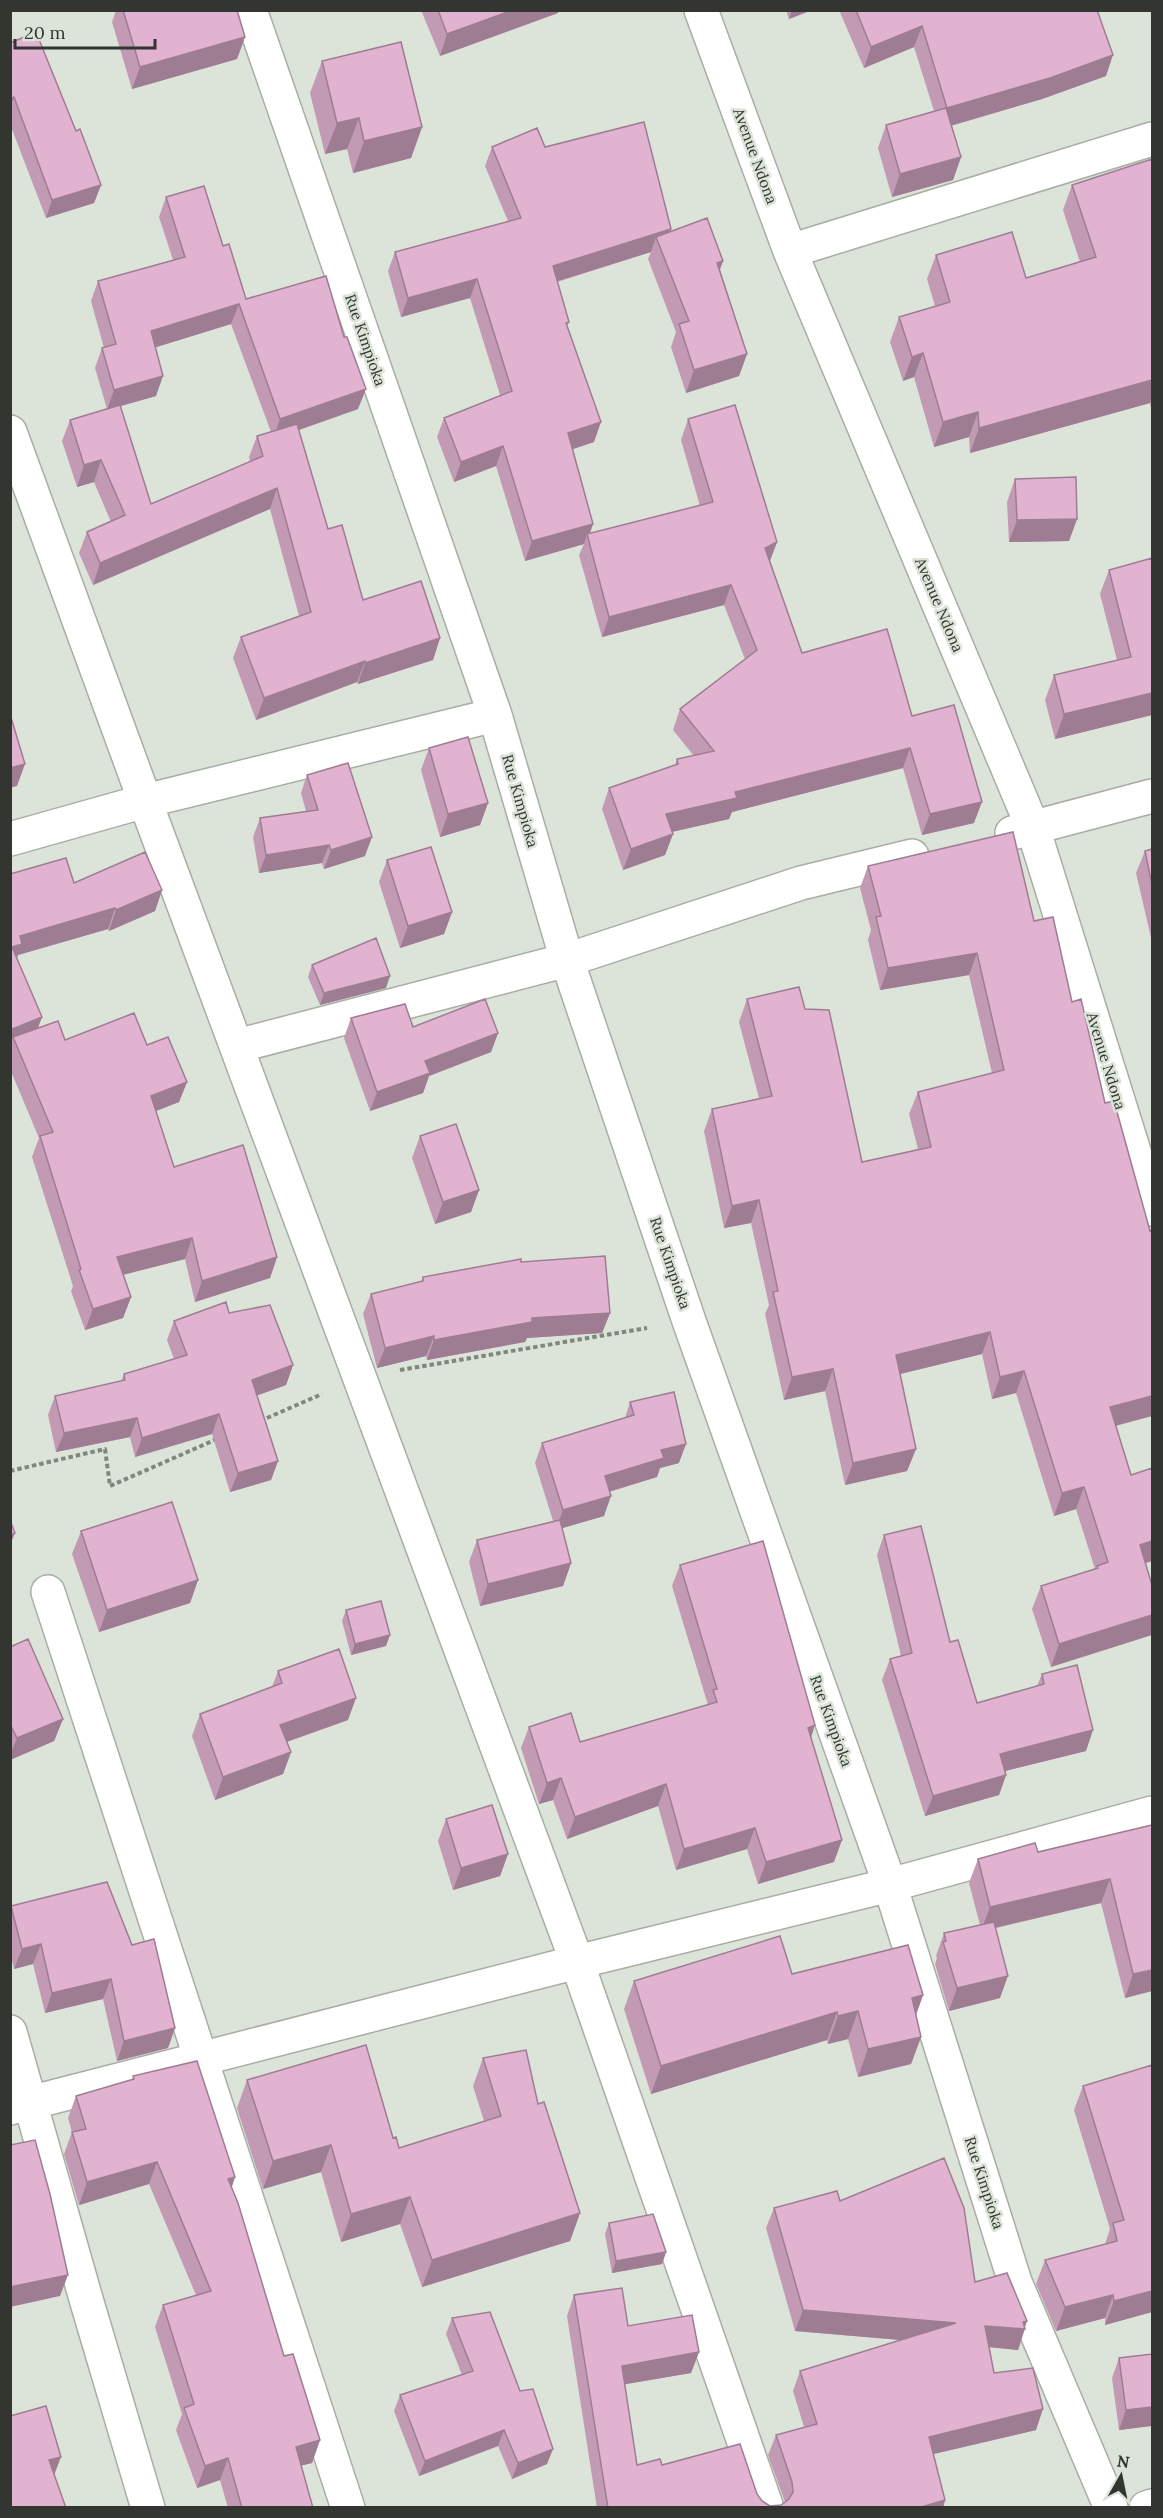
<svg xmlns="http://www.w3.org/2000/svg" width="1163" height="2518" viewBox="0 0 1163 2518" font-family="Lora,serif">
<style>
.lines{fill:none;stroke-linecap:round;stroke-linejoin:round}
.street-casing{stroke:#a8aea4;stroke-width:36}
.path{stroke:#81867e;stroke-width:4;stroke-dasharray:4.5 3;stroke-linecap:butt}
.street{stroke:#fff;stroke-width:33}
.wall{fill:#c29ab4;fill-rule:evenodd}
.shaded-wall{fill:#9e7d92}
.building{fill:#e2b3d1;stroke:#9e7d92;stroke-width:1.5}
.labels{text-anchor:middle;stroke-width:5;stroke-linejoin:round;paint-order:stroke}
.street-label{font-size:15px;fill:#323530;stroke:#dce3d8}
</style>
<rect width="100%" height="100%" fill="#dce3d8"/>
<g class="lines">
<defs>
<path id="street" d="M250,10l245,705 72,245 122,361 201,564 125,397 96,226
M701,10l89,241 243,577 119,381
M790,251l362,-112
M10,432l135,369 432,1161 190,546
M1012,833l140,-37
M10,839l135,-38 350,-86
M237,1046l330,-86 234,-77 111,-27
M48,1592l300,916
M10,2032l76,267 62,209
M10,2108l567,-146 313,-77 262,-72
M1146,2508l6,-2"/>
</defs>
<use href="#street" class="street-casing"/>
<path class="path" d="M400,1370l247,-42
M260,1421l62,-27
M10,1471l95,-22 5,37 107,-47"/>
<use href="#street" class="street"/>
</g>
<path class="wall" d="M116,10h121l8,27 -8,22 -105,30 -20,-67z
M421,10h138l-1,3 -118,43z
M786,10h26l-23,9z
M839,10h258l9,66 -64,23 -91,27 10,31 -8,23 -61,17 -14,-49 8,-23 48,-14 -20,-64 -50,21z
M10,43l66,88 25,54 -7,18 -48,15 -36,-94z
M322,61l100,66 -11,31 -58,15 -6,-24 -22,5 -15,-61z
M492,147h53l126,82 -1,3 53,29 -3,8 27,85 -8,22 -53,17 -15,-46 5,-15 -28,-73 3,-7 -94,30 12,40 -2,5 27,115 -21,7 20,75 -3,10 110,-28 -19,-66 7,-21 89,123 -7,19 32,92 110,63 62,107 -52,12 -19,-67 -171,44 -3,7 -57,13 1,2 -8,21 -42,15 -21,-61 7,-21 66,-23 2,-6 17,-3 -21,-26 7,-21 65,-50 -21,-54 -122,32 -23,-82 5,-11 -59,17 -29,-95 -42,16 -17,-45 7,-19 56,-23 -30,-97 -69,19 -13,-46 7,-19 113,-31 -23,-55z
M1152,159v254l-2,-10 -180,50 -1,-16 -35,10 -20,-70 -11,4 -13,-39 9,-25 36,-11 -8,-27 9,-24 90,23 54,-16 -17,-52 9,-25z
M166,197l57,49 23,53 112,110 -59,21 29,99 35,71 77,38 -7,22 -75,24 -1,-2 -101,38 -23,-62 8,-21 58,-21 -29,-107 -177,76 -14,-32 8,-21 24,-10 -17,-40 -17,5 -15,-46 8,-21 37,-11 -12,-41 7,-20h2l-13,-47 7,-20 75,-21 -14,-43zM231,324l40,108 -14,4 -8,21 1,4 -99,43 -31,-98 36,-10 -1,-49z
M1015,479l62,40 -8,22 -60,1 -2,-40z
M1109,570l43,145 -97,24 -10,-39 9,-25 63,-15 -17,-66z
M429,748l59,55 -8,22 -40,12 -19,-67z
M307,775l58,81 -41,13 -2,-6 -63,10 -6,-36 7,-19 46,-7 -5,-18z
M1013,832l139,584 -36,10 36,135 -6,2 -95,104 -19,-58 9,-23 54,-17 -19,-60 -22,7 -38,-123 -24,6 -10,-45 -82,20 16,75 -9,22 -62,14 -20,-94 -41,9 -19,-86 4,-9 -18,-82 -27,5 -20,-97 8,-22 47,-11 -20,-76 8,-23 58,10 57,153 56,-13 -9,-35 9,-22 74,-19 -23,-98 -89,15 -12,-50 3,-10 -11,-42 8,-22z
M1152,849v93l-16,-69 9,-22z
M387,860l65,52 -8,22 -44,14 -21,-66z
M10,874l64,9 88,7 -7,21 -46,20 -1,-2 -90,26 -1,3 25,59 -4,11 27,12 82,5 40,37 -8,20 -23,9 18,56 103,90 -7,21 -75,24 -10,-43 -62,16 8,22 -8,21 -38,12 -14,-39 2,-5 -41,-129 7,-19 -29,-69z
M312,965l74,23 -66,17 -12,-28z
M351,1018l62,9 85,6 -7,19 -62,24 -6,17 -53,18 -26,-73z
M420,1136l59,54 -8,22 -36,12 -23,-66z
M521,1262l89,51 -8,20 -75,5 -2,4 -98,18 -1,-4 -49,12 -14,-54 8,-20 50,-13 2,-4z
M229,1313l64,52 -7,20 -30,10 22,66 -7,19 -41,12 -18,-58 -77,23 -5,-20 -74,15 -8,-37 7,-19 66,-15 3,-7 50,-15 -7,-19 7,-19z
M630,1402l49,61 -19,5 -3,9 -48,15 -5,24 -42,12 9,35 -8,23 -83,20 -11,-44 8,-22 76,-19 -18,-58 7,-20 83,-25z
M81,1531l117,49 -8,23 -91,29 -27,-78z
M884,1535l66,107 27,61 60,-17 5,-12 44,77 -81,20 1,4 -7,20 -74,21 -43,-136 8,-21 11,-3 -24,-101z
M680,1565l131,173 23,124 -76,22 -11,-35 -71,21 -18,-64 -91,33 -14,-39 -14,4 -18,-56 8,-21 51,15 128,-37 -36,-119z
M346,1610l40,36 -35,9 -9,-34z
M10,1647l53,72 -9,22 -44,19z
M278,1671l70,49 -61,22 4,10 -8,22 -68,26 -23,-64 8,-22 72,-27z
M446,1819l62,35 -8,22 -47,14 -15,-49z
M1152,1825v166l-27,7 -24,-95 -105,25 4,70 -51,13 -14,-47 2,-6 -1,-2 8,-23 36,-8 -11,-42 9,-24 60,-7z
M11,1906l121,39 43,83 -7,20 -51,13 -14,-62 -58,14 -12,-49 -19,5 -4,-17v-44z
M792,1974l131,21 -7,20 5,22 -10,27 -53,13 -10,-38 -20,5 -1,-4 -176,54 -27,-85 10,-28z
M483,2058l55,46 42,109 -10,28 -148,46 -22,-63 -59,18 -20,-70 -58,17 -26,-81 10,-28 146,58 6,10 85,-27 -11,-35z
M1152,2065v247l-47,13v-7l-49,13 -20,-47 9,-24 60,-16 5,-15 -36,-119 9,-24z
M133,2076l102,101 -3,10 52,169 36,84 -8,23 -11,2 12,43h-85l-8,-28 -23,8 -21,-58 6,-16 -27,-87 8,-22 33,-10 -47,-111 -70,21 -15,-51 8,-22 -4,-14 8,-22 56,-16z
M840,2201l135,81 50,45v2l-7,21 -29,-3 5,26 42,57 -103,24 12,46 -2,8h-346l-30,-192 7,-21 54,31 71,26 -8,21 -66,11 12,81h25l95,29 5,7 8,5 11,-1 4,-3 -17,-47 8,-20 28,-8 -11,-36 7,-20 101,-31 -106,-9 -29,-103 8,-20z
M609,2223l57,29 -4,12 -50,9 -7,-39z
M452,2318l68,73 27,73 -35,15 -14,-33 -79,30 -25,-65 6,-16 62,-20 -16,-41z
M1152,2354v84l-1,-12 -32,4 -7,-52 7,-20z"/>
<path class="shaded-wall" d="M513,10h46l-1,3 -118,43 7,-22z
M792,10h20l-23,9z
M922,26l-8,21 -50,21 7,-21z
M245,37l-8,22 -105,30 8,-22z
M1113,55l-7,21 -64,23 -103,30 8,-21z
M14,97l-4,10v-8z
M359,118l-12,31 -22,5 12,-31z
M422,127l-11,31 -58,15 11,-32z
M961,157l-8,23 -61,17 8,-23z
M101,185l-7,18 -48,15 6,-18z
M671,229l-7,19 -8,-11 -5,15 -106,33 8,-19z
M723,261l-8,22 2,-20z
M477,279l-7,19 -69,19 7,-19z
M239,304l-8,20 -87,27 7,-20z
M923,353l-9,24 -11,4 9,-24z
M747,354l-8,22 -53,17 8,-23z
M163,376l-7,20 -49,14 7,-20z
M1152,380v16l-2,7 -180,50 9,-25z
M366,389l-8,20 -85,30 7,-20z
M978,412l-9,25 -35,10 9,-25z
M601,422l-7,20 -33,11 7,-20z
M503,446l-7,20 -42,16 7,-20z
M101,460l-7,22 -17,5 7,-22z
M277,488l-7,21 -177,76 7,-22z
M1077,519l-8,22 -60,1 8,-22z
M593,524l-5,14 -1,-4 -3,10 -59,17 7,-20z
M777,542l-8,21 -4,-15z
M731,585l-7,20 -122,32 7,-20z
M440,638l-7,22 -75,24 7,-21z
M365,661l-8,21 -101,38 8,-22z
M1152,693v22l-97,24 9,-25z
M910,748l-7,20 -171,44 -3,7 -71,16 8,-21 69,-22z
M25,764l-8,22 -7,2v-20z
M982,802l-8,21 -52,12 8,-21z
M488,803l-8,22 -40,12 8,-23z
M673,834l-8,21 -42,15 8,-21z
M372,837l-7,19 -41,13 7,-19z
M329,845l-7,18 -63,10 7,-18z
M162,890l-7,21 -46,20 7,-21z
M115,908l-7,21 -90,26 -4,10 -2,-18 8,-11z
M452,912l-8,22 -44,14 8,-22z
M977,953l-8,22 -89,15 8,-22z
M390,976l-4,12 -66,17 4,-12z
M42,1017l-8,21 -21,-1 -3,8v-15z
M498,1033l-7,19 -62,24 -6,17 -53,18 7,-19 48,-31z
M187,1082l-8,20 -36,14 8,-20z
M479,1190l-8,22 -36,12 8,-22z
M759,1200l-8,23 -27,5 8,-22z
M192,1238l-7,21 -75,19 7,-21z
M277,1257l-7,21 -75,24 7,-21z
M131,1297l-8,21 -38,12 8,-21z
M610,1313l-8,20 -75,5 -2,4 -98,18 7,-20 98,-22z
M990,1332l-8,22 -94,23 8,-22z
M434,1336l-8,20 -49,12 8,-20z
M293,1365l-7,20 -41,15 7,-20z
M833,1369l-8,22 -41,9 8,-23z
M1024,1371l-8,22 -24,6 8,-22z
M1152,1396v20l-50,13 8,-22z
M219,1414l-7,20 -77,23 7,-19z
M137,1418l-7,19 -74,15 8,-19z
M686,1444l-7,19 -19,5 -3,9 -59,18 7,-19 56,-26z
M916,1449l-9,22 -62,14 8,-22z
M278,1461l-7,19 -41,12 8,-19z
M1084,1487l-8,22 -22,7 8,-23z
M611,1496l-7,20 -48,14 7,-20z
M15,1533l-5,12v-10z
M1152,1541v20l-20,6 8,-22z
M571,1563l-8,23 -83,20 8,-22z
M198,1580l-8,23 -91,29 8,-22z
M1152,1615v20l-101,32 8,-23z
M390,1635l-4,11 -35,9 4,-11z
M356,1698l-8,22 -76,27 8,-22z
M63,1719l-9,22 -44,19v-5l7,-17z
M815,1725l-7,22v-19z
M1093,1730l-7,21 -93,23 7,-20z
M291,1752l-8,22 -68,26 8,-23z
M1006,1775l-7,20 -74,21 8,-20z
M561,1778l-8,22 -14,4 8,-21z
M666,1784l-8,22 -91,33 8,-22z
M755,1828l-8,21 -71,21 8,-21z
M842,1840l-8,22 -76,22 8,-22z
M508,1854l-8,22 -47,14 8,-22z
M1110,1879l-9,24 -120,28 9,-24z
M41,1944l-8,20 -19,5 8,-20z
M1152,1970v21l-27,7 8,-24z
M1008,1976l-8,22 -51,13 8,-23z
M111,1979l-8,20 -58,14 7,-20z
M923,1995l-10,28 -1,-25z
M858,2011l-10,28 -20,5 10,-28z
M837,2012l-10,28 -176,54 10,-28z
M175,2028l-7,20 -51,13 7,-20z
M921,2037l-10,27 -53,13 10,-28z
M331,2145l-10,27 -58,17 10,-28z
M157,2162l-8,22 -70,21 8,-23z
M235,2177l-8,22 1,-20z
M410,2197l-10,27 -59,18 10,-28z
M580,2213l-10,28 -148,46 10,-27z
M666,2252l-4,12 -50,9 4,-12z
M68,2275l-8,21 -50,11v-20z
M1152,2291v21l-47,13 9,-24z
M1113,2295l-8,23 -49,13 9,-24z
M803,2310l153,13 -8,21 -153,-13z
M1027,2321l-9,29 -40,-4 7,-20z
M699,2352l-8,21 -76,13 7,-20z
M1152,2407v15l-1,4 -32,4 7,-20z
M1043,2409l-7,21 -115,27 8,-20z
M504,2430l-6,16 -79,30 6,-15z
M320,2440l-8,23 -24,6 8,-22z
M553,2449l-6,15 -35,15 6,-16z
M61,2457l-8,21 -4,-18z
M228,2458l-8,22 -23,8 8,-22z
M945,2500l-2,8h-25z"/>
<path class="building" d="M123,10h114l8,27 -105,30z
M438,10h75l-66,24z
M856,10h241l16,45 -63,23 -103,30 -25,-82 -51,21z
M36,32l40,99 4,-2 21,56 -49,15 -38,-103 -4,2v-56z
M401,42l21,85 -58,14 -5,-23 -22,5 -15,-62z
M946,108l15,49 -61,17 -14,-49z
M644,122l27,107 -118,37 16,56 -3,1 35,99 -33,11 25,91 -61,17 -29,-95 -42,16 -17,-44 68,-27 -35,-112 -69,19 -13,-46 126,-34 -29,-71 45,-19 8,19z
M1152,159v221l-173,48 -1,-16 -35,10 -20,-69 -11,4 -13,-40 51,-15 -14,-47 76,-23 14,46 70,-21 -24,-72z
M204,186l19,60 6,-2 17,55 80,-23 18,61h3l19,52 -86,30 -41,-115 -88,27 12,45 -49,14 -12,-42 14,-4 -18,-63 87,-24 -19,-60z
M707,218l16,43 -6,2 30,91 -53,16 -15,-46 10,-3 -33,-84z
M120,405l31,99 112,-48 -6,-20 40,-12 31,105 14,-4 21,75 58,-19 19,57 -75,25v-2l-101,37 -23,-61 70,-25 -34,-124 -177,75 -13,-31 38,-17 -24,-55 -17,5 -14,-45z
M735,405l42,137 -12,6 37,105 85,-24 25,87 42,-11 28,97 -52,12 -20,-66 -175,44 2,6 -71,16 7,20 -42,15 -22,-61 69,-24 -1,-5 37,-8 -34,-42 77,-59 -26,-65 -122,32 -22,-83 126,-32 -25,-83z
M1076,477l1,42 -60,1 -2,-41z
M1152,558v135l-88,21 -10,-39 77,-18 -22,-87z
M10,714l15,50 -15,4z
M468,737l20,66 -40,11 -19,-66z
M348,763l24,74 -41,13 -2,-5 -63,10 -6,-37 58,-8 -11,-35z
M1013,832l21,89 19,-4 19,85 9,-3 24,104 9,-2 36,130 2,-1v166l-42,11 21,68 21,-7v73l-12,4 12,40v30l-93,29 -18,-58 57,-18 -1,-2 11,-4 -24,-75 -22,6 -38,-122 -24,6 -10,-45 -94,23 20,94 -63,14 -20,-94 -41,8 -19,-85 5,-1 -19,-91 -27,6 -20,-97 60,-13 -25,-97 52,-12 6,22 24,1 33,152 69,-15 -13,-55 86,-22 -27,-117 -89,15 -12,-51 5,-1 -13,-50z
M431,847l21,65 -44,14 -21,-66z
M1152,849v36l-7,-34z
M145,852l17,38 -46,20 -1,-2 -95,28 2,8 -10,3 30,70 -32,13v-156l56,-16 8,25z
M376,938l14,38 -66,17 -12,-28z
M485,999l13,34 -73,28 5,12 -53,19 -26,-74 54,-14 8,23z
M134,1013l13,32 21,-8 19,45 -36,14 23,71 69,-22 34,112 -75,24 -10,-43 -75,19 14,40 -38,12 -14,-39 2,-1 -41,-133 13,-4 -40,-95 45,-16 7,19z
M456,1124l23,66 -36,12 -23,-66z
M605,1256l5,57 -78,5v4l-98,18v-4l-49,12 -14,-54 52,-13v-4l98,-18v3z
M226,1302l3,11 41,-8 23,60 -41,15 26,81 -40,12 -19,-59 -77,24 -5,-20 -73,15 -9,-37 70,-16 -1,-6 63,-19 -13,-34z
M674,1392l12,52 -25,6 3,8 -59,18 6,20 -48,14 -21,-67 92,-28 -4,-13z
M172,1502l26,78 -91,30 -26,-79z
M10,1520l5,13 -5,2z
M560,1520l11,43 -83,21 -11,-44z
M921,1526l29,116 8,-2 19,63 67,-19 -2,-10 35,-9 16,65 -93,24 6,21 -73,21 -43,-137 22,-6 -28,-118z
M763,1541l52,184 -7,3 34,112 -76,22 -11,-34 -71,21 -18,-65 -91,33 -14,-39 -14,5 -18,-56 42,-14 9,29 137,-40 -4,-12 4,-1 -37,-124z
M381,1601l9,34 -35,9 -9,-34z
M28,1639l35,80 -46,19 -7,-14v-77z
M339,1649l17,49 -76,27 11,27 -68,25 -23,-63 82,-31 -4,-12z
M492,1805l16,49 -47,14 -15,-49z
M1152,1825v145l-19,4 -23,-95 -120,28 -12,-48 57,-16 3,9z
M107,1882l25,63 22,-6 21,89 -51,13 -13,-62 -59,14 -11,-49 -19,5 -11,-43z
M994,1922l14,54 -51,12 -14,-46 3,-1 -2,-8z
M780,1936l12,38 116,-29 15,50 -11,3 9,39 -53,12 -10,-38 -20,5 -1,-4 -176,54 -27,-85z
M366,2045l27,93 3,-1 3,11 102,-32 -18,-58 43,-8 12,54 6,-2 36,111 -148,47 -22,-63 -59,17 -20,-69 -58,16 -26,-81z
M197,2061l38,116 -7,2 10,24 46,153 9,-2 27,86 -24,7 17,61h-71l-14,-50 -23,8 -21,-58 10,-4 -31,-99 48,-14 -54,-129 -70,20 -15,-50 14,-3 -10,-33 58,-17 -1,-3z
M1152,2065v226l-38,10 -1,-6 -48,12 -20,-47 72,-19 -4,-18 11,-3 -41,-134z
M35,2140l15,54 18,81 -58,12v-142z
M944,2158l20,50 11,74 32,-9 20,48 -4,1 2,7 -40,-3 9,47 39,-5 10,41 -114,28 16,63 -27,8h-310l-34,-213 48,-7 6,38 64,-11 7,37 -77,14 15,99 23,-6 2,6 78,-21 17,50 5,7 8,5 11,-1 8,-6 4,-7 -1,-10 -16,-47 41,-11 -17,-53 156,-48 -153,-13 -29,-102 63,-17 3,10z
M653,2214l13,38 -50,9 -7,-38z
M490,2312l30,79 13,-2 20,60 -35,14 -14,-33 -79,31 -25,-66 73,-24 -21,-53z
M1152,2354v53l-26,3 -7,-52z
M46,2406l15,51 -12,3 17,48h-56v-92z"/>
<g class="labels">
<g class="street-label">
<text transform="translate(755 156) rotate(70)" y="5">Avenue Ndona</text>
<text transform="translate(365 340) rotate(71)" y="5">Rue Kimpioka</text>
<text transform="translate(939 605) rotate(67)" y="5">Avenue Ndona</text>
<text transform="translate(520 801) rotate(74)" y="5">Rue Kimpioka</text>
<text transform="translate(1106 1061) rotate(73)" y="5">Avenue Ndona</text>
<text transform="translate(670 1263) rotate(71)" y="5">Rue Kimpioka</text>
<text transform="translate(831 1721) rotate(70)" y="5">Rue Kimpioka</text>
<text transform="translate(984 2183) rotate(72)" y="5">Rue Kimpioka</text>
</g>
</g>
<rect width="1163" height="2518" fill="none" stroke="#323530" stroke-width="24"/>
<g transform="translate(1121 2476) rotate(9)" stroke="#dce3d8" stroke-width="4.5" paint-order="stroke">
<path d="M0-4.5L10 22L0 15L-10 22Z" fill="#323530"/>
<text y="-9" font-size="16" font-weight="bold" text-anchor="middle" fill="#323530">N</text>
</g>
<path d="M15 39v9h140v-9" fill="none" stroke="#323530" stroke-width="3"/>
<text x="24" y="39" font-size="18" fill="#323530" stroke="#dce3d8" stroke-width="4.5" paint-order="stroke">20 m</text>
</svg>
